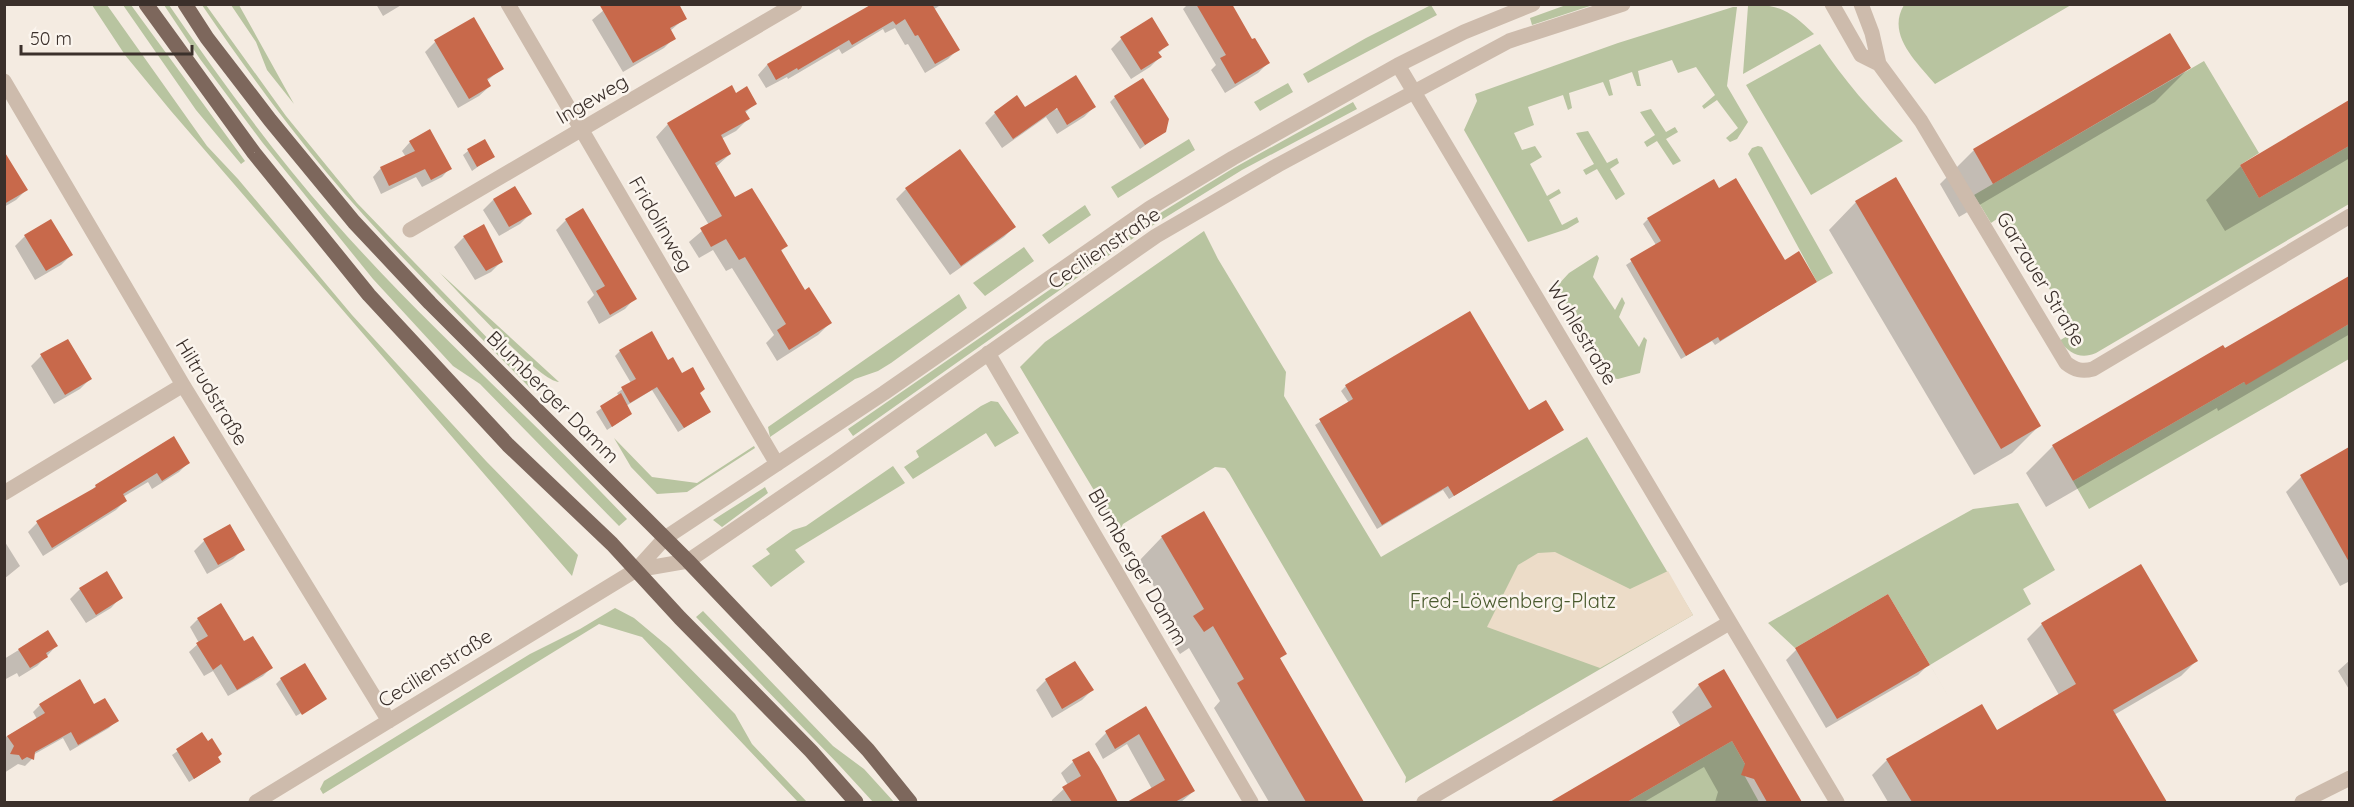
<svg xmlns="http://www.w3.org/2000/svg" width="2354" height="807" viewBox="0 0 2354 807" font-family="Quicksand,sans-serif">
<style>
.green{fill:#b8c4a0}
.plaza{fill:#ecdcc8}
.shadow{fill:#0003}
.building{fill:#c8694b}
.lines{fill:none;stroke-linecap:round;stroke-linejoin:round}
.minor{stroke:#cdbbac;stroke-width:15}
.major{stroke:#7d675c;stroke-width:15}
.labels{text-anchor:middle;stroke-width:5;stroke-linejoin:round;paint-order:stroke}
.street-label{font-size:20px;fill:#3b302b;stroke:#fbf5ee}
.park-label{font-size:20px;fill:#4a5a2e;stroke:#fbf5ee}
</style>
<rect width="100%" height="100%" fill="#f4ebe1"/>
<path class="green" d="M92,5h15l100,141 31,33 114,136 134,146 92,94 -6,21 -401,-465 -46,-56z
M123,5h8l114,156 -4,3 -45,-54z
M164,5h5c51,74 103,146 162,213 93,106 200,199 296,301l-8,7 -139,-142 -27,-18 -80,-87 -111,-137 -62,-83z
M202,5h4l80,111 71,87 169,175 8,5 -4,5c-69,-71 -140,-140 -203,-215 -45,-54 -86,-111 -125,-168z
M231,5h8l55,99 -27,-34 -11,-28z
M1431,5l6,10 -129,68 -5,-9 63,-36z
M1566,5h27l-61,20 -2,-7z
M1753,5c29,-1 41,10 61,29l-71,40 5,-68z
M1904,5v-1l167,1 -136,79c-18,-22 -49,-49 -31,-79z
M1733,7h4l-10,79 21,36 -11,17 -7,3 -4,-4 12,-10 -21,-28 -13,9 -2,-3 13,-11 -19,-28 -18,6 -6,-13 -34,11 3,15h-4l-5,-14 -23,8 4,15 -4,1 -6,-14 -34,11 3,15 -4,2 -5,-15 -35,12 6,18 -20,8 8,17 13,-4 7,11 -12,7 17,32 12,-7 2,4 -12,7 13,25 15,-8 2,5 -12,7 -39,13 -64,-112 13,-29 -2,-7 143,-51z
M1820,44c24,36 51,68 83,97l-92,54 -65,-110z
M2204,61l55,92 -19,12 19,33 90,-52v58l-253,149c-16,7 -26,0 -37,-12l16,-10 -71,-117 -13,9 -17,-28z
M1288,83l5,9 -33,19 -6,-9z
M1353,102l4,7 -115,61 -100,62 -289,204 -5,-7 314,-217 70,-43z
M1651,109l15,23 9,-5 3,5 -12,7 15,22 -8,4 -16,-24 -10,6 -3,-5 11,-7 -15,-23z
M1588,131l19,32 10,-5 2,5 -9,6 15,25 -9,6 -19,-31 -11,6 -3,-5 11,-6 -18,-31z
M1189,139l6,11 -77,48 -7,-11z
M1758,146l4,1 71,126 -16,9 -69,-128 4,-6z
M1085,205l6,10 -42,29 -7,-9z
M1204,231l14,28 68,113 -2,24 97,161 206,-120 106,178 -288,168 1,-6 -177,-304 -4,-5 -10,-1 -92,57 -4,8 -99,-165 25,-25z
M1024,247l10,14 -49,35 -12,-13z
M1597,255l2,3 -6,19 22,33 7,-13 3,6 -6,14 20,30 5,-10 3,3 -7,33 -22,6 -7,-1 -8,-12 -47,-79 13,-14z
M439,272l120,110c-20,0 -101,-91 -120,-110z
M959,294l8,14 -76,55 -13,8 -23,8 -85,58 -2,-10z
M2349,324v35l-260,150 -16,-28 171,-99 2,2z
M991,401l7,1 21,31 -24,14 -9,-14 -73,46 -9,-12 15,-10 -3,-6 65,-45z
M614,438l38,39 45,6 57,-37 1,2 -68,44 -30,2 -26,-27z
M893,466l12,17 -110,67 10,12 -34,25 -19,-21 18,-12 -4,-5 27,-19 13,-4z
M765,487l3,6 -46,34 -9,-7z
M2018,503l37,67 -32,19 8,15 -101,61 19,32 -61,-103 -93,54 -27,-25 205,-114z
M615,608l19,10 36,30 65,66 17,30 55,58h-9l-156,-165 -43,-13 -276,170 -3,-5 4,-8 206,-127 50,-25z
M703,611l130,135 31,23 30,33h-21l-33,-36 -144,-149z
M1732,741l14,25 -3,7 16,29h-132z"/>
<path class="plaza" d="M1555,552l75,37 38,-18 25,44 -93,53 -113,-41 31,-62 20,-12z"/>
<path class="shadow" d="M376,4h27l-20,12z
M611,4l74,14 -15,13 4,7 -10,10 -41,24 -31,-52z
M875,4h67l-9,6 25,39 -10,10 -23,14 -17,-29 -3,1 -10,-17 -10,5 -2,-4 -41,25 -3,-5 -51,30 -1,-2 -21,11 -8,-13 9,-10z
M1188,4h42l21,37 17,22 -10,10 -33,20 -14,-23 5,-5 -33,-56z
M1151,19l16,25 -9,10 2,3 -10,10 -19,12 -20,-30 10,-10z
M435,42l67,26 -15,13 3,5 -11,10 -21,12 -33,-56z
M2189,68l-34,34 -196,115 -19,-33 34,-34z
M735,95l20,8 -10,10 3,6 -12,12 -15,8 9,15 -14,13 19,32 51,47 -6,6 25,40 25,31 -12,12 -41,26 -11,-18 8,-8 -42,-67 -6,3 -13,-21 -14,8 -10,-16 20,-17 -53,-88 12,-13z
M1115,97l50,34 -25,18 -30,-47z
M2350,102v56l-125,73 -19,-31 35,-34z
M1094,107l-10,10 -27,17 -11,-17 -44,31 -17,-25 10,-10z
M410,142l40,26 -8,9 -20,10 -6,-10 -35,17 -8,-17 8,-9 25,-11 -4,-6z
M468,151l25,5 -21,15 -9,-16z
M4,169l22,21 -10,10 -12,7z
M515,188l15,26 -10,10 -21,12 -16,-26 10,-10z
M906,189l108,38 -10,10 -54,38 -54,-76z
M1718,190l66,72 31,20 -100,63 -3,-4 -31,18 -55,-94 30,-20 -13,-21 5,-5z
M1856,202l183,224 -27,27 -38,22 -145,-245z
M566,220l69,78 -10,11 -26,15 -12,-22 7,-7 -38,-65z
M483,226l18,36 -10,10 -16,8 -21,-33 10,-10z
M25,236l46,19 -10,10 -26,15 -20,-34z
M2350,278v56l-132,77 -1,-3 -171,99 -20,-34 27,-27z
M67,341l23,38 -10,10 -26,15 -23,-38 10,-10z
M620,351l48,11 31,32 11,18 -32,20 -26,-42 -26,16 5,8 -24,16 -11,-18 23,-16 -2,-3 14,-10 -16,-27z
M1346,386l182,26 34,18 -113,69 -6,-9 -66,39 -62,-104 34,-22 -8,-12z
M2350,449v132l-10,5 -54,-94 15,-15z
M188,463l-9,9 -27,17 -4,-7 -25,15 2,4 -9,9 -73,46 -15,-24 9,-9 51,-29 8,-8z
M229,526l14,23 -10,10 -26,15 -13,-23 10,-10z
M1162,537l123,116 -6,6 82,141 -3,2h-89l-55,-94 6,-7 -31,-53 -9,6 -9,-14 9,-9 -41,-70z
M5,542l15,24 -16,13v-37z
M80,589l41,8 -10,11 -25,15 -16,-24z
M220,605l24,38 27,25 -8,8 -35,20 -15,-25 -9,5 -15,-24 10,-9 -9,-16 8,-8z
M2042,624l154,37 -15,15 -67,39 51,87h-277l-16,-27 15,-15 109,-28 63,-37 -32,-56z
M48,632l8,14 -9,10 -10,10 -18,11 -2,-4 -13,7v-21z
M1796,650l132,15 -10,10 -92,53 -40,-68z
M2350,660v31l-12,-20z
M1723,671l77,131h-85l3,-10 -14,-25 -60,35h-91l128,-75 -9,-15 27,-27z
M281,679l45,20 -30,17 -20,-32z
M1046,680l46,10 -10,10 -30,18 -16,-28z
M40,705l54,1 23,14 -8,8 -39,23 -7,-13 -30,17 -1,4 -7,7 -7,-2 -14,9v-35l33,-19 -4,-7z
M1145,708l49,83 -13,11h-51l22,-13 -25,-45 -24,15 -8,-15 11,-11z
M202,734l15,24 -3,8 -25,16 -17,-27z
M1089,753l28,49h-65v-2l16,-15 -7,-12 12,-11z"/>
<path class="building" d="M599,4h80l8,15 -17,9 6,11 -43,24z
M872,4h60l28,46 -25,14 -17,-29 -3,1 -10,-17 -9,6 -3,-4 -41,24 -3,-5 -51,30 -1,-2 -21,12 -9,-16z
M1196,4h36l20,35 3,-1 15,25 -35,21 -15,-26 6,-3z
M474,17l30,52 -17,10 4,7 -22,13 -35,-59z
M1152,17l17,28 -11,7 4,5 -21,13 -21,-33z
M2170,33l21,35 -198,116 -20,-35z
M1076,75l20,32 -29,18 -10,-17 -44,31 -19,-27 23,-17 8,12z
M1143,78l26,41 -3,13 -21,13 -31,-49z
M732,85l4,8 11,-7 10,18 -12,7 5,8 -29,16 10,19 -16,9 20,34 17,-9 36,58 -7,4 24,40 4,-3 23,36 -43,27 -12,-20 9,-6 -41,-67 -6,3 -13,-21 -15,8 -11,-19 22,-12 -55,-93z
M2349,100v46l-90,52 -19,-33z
M430,129l22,40 -21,11 -6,-11 -36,17 -9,-19 35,-16 -6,-10z
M485,139l10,18 -18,10 -10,-18z
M960,149l56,78 -55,39 -56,-78z
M4,151l24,39 -24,14z
M1896,177l145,249 -40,23 -146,-248z
M1736,178l49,82 14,-9 18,31 -97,59 -2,-4 -32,19 -56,-97 31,-18 -14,-23 67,-39 5,9z
M515,186l17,28 -23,13 -16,-28z
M583,208l54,91 -27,16 -14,-24 9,-5 -40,-67z
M51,219l22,36 -27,16 -22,-36z
M484,224l19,38 -17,9 -23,-35z
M2349,276v48l-103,61 -2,-3 -171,99 -21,-36 171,-100 2,3z
M1470,311l59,99 17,-10 18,30 -110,66 -6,-10 -66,39 -63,-106 34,-20 -8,-14z
M652,331l16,29 5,-3 9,16 11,-6 12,22 -5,4 11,19 -27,16 -27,-41 -27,16 -9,-16 15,-8 -17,-29z
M68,339l24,40 -27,16 -25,-41z
M621,393l11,21 -20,13 -12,-21z
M174,436l16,27 -28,18 -5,-8 -34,21 4,7 -75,47 -16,-27 60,-34 -1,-2z
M2349,447v115l-49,-87z
M1204,511l83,143 -7,4 84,144h-58l-69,-119 7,-4 -31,-53 -9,6 -11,-16 11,-7 -43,-73z
M230,524l15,26 -27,15 -15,-26z
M2141,564l57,97 -85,49 54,92h-255l-26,-43 96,-55 15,26 79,-46 -35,-61z
M107,571l16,27 -27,17 -17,-27z
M1888,594l42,71 -93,54 -42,-71z
M221,603l23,38 9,-5 20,32 -36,22 -16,-26 -8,6 -17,-27 12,-7 -11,-18z
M48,630l10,16 -12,7 2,4 -18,11 -12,-19z
M1075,661l19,29 -32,19 -17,-30z
M305,663l22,36 -25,16 -22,-37z
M1724,669l78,133h-35l-13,-23 -13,-4 4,-11 -13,-23 -105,61h-77l162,-95 -14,-23z
M80,679l14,25 11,-6 14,23 -41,24 -7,-13 -36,20 -1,8 -7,-3 -5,3 -3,-5 -9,-1 4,-8 -7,-10 38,-23 -6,-9z
M1146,706l49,85 -20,11h-48l38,-22 -26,-46 -24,15 -10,-18z
M202,732l6,9 4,-3 10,16 -4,3 3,5 -27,17 -18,-30z
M1089,751l10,16 19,35h-46l-10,-15 19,-11 -9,-16z"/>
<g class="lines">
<path class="minor" d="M508,4l269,460
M1832,4l29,51 18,9 42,57 145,242c9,7 16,9 27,6l257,-153
M1861,4l11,29 7,31
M1398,65l439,737
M4,81l179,304 206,336
M410,230l385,-226
M988,353l263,449
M4,493l179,-108
M636,570l52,-9 144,-98 324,-227 122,-71 231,-124 114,-37
M256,802l380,-232 29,-32 219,-145 266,-185 83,-50 165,-93 66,-33 69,-28
M1424,802l305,-179
M2302,802l48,-24"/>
<path class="major" d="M146,4l108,149 115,142 139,150 104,99 68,74 131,133 45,51
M185,4l22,34 63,82 84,102 76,81 258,258 180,189 42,52"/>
</g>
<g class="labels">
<g class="street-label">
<text transform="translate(592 99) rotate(-30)" y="7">Ingeweg</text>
<text transform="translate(661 224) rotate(60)" y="7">Fridolinweg</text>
<text transform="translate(1104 248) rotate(-34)" y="7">Cecilienstraße</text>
<text transform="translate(2041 279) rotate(59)" y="7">Garzauer Straße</text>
<text transform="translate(1582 333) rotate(59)" y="7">Wuhlestraße</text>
<text transform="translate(212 392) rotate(59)" y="7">Hiltrudstraße</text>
<text transform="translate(553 397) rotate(45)" y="7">Blumberger Damm</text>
<text transform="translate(1138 567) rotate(60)" y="7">Blumberger Damm</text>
<text transform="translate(435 668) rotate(-32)" y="7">Cecilienstraße</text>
</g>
<g class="park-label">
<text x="1513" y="608">Fred-Löwenberg-Platz</text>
</g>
</g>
<rect width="2354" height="807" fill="none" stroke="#3b302b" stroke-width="12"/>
<path d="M21 45v9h171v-9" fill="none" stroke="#3b302b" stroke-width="3"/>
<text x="30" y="45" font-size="18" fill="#3b302b" stroke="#fbf5ee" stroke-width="4.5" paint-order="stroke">50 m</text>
</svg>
